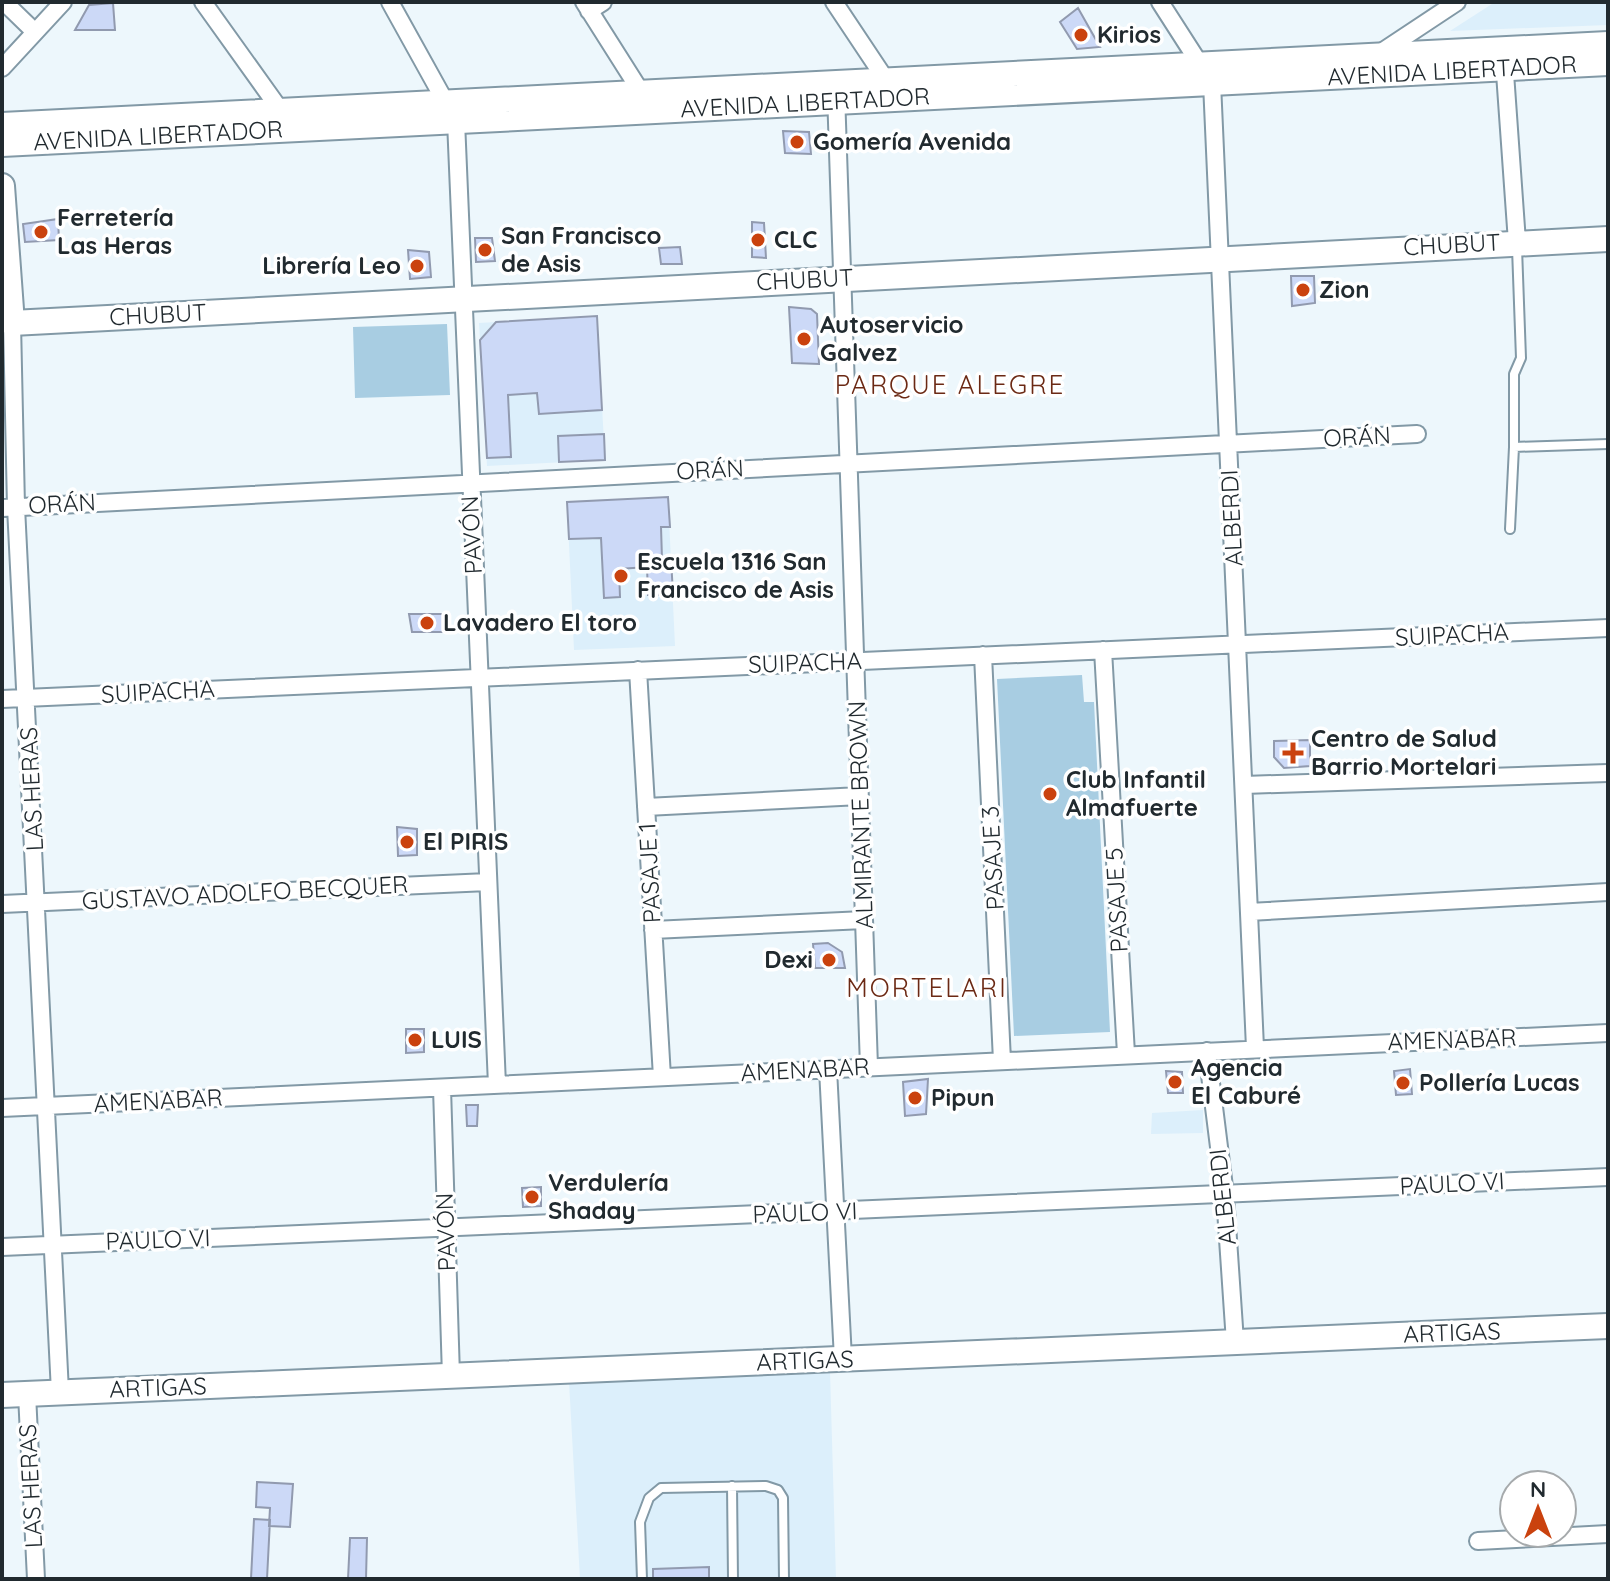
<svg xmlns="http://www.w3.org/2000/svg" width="1610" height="1581" viewBox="0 0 1610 1581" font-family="Quicksand,sans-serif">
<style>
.built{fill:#dceffb}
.green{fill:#a8cde2}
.building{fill:#ccd9f7;stroke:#919aaf;stroke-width:2}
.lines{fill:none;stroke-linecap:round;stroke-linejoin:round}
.lane-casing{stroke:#8299a6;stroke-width:12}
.street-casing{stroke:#8299a6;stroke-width:20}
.secondary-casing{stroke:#8299a6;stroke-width:28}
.lane{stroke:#fff;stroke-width:8}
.street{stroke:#fff;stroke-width:16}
.secondary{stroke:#fff;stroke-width:24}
.poi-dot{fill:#ca420e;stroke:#fff;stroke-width:3}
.labels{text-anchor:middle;stroke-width:7;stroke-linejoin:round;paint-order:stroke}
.poi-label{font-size:24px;font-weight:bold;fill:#212a2f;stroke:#fff;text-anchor:start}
.street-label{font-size:24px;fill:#212a2f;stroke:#fff}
.neighbourhood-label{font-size:26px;letter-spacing:2px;fill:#6b2914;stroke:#fff}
</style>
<rect width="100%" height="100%" fill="#edf7fc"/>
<path class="built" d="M1495,2h113v23l-158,6z
M597,316l8,144 -118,6 -8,-143z
M668,497l7,149 -101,4 -7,-148z
M1203,1110v23l-52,1 1,-21z
M830,1371l6,208h-256l-11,-197z"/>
<path class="green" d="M447,324l3,71 -95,3 -2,-71z
M1082,675l2,27h10l16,330 -96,4 -17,-357z"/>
<path class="building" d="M113,3l2,27h-40l14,-25z
M1078,8l22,39 -23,2 -17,-27z
M783,131l26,1 2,22 -26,-1z
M58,219l1,21 -34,2 -2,-18z
M752,222l12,1 2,35 -14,-1z
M475,238h17l3,23 -19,1z
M680,247l2,17h-21l-2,-16z
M408,250l21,2 2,25 -21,2z
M1291,276h23l1,27 -23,3z
M789,307l22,2 6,5 2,50 -27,-1z
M597,316l5,94 -63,4 -2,-21 -29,2 3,62 -24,1 -7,-118 16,-18z
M604,434l1,26 -46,2 -1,-26z
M668,497l2,30h-9l1,32h9l2,35 -25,1 -1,-28 -28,2 1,28 -16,1 -3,-60 -32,1 -2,-37z
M409,614h34l2,18h-33z
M1310,740v26l-26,2 -10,-11v-16z
M397,827l20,2v26l-19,1z
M828,943l14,9 3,16h-30l-2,-24z
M406,1029h18v23l-18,1z
M1410,1069l2,25 -16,1 -2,-24z
M1166,1071l16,1 1,21h-15z
M928,1079l-2,35 -21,2 -2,-34z
M466,1105h12l-1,21h-10z
M541,1187v19l-18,1 -1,-19z
M257,1482l36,2 -3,43 -21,-1 1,-18 -14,-1z
M254,1519l16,1 -3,59h-16z
M350,1538h17l-1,41h-18z
M709,1567v12h-56v-10z"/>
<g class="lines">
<defs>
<path id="lane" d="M1517,248l4,110 -7,16v73l94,-3
M1510,529l4,-82
M732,1486l1,93
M642,1579l-2,-57 9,-24 12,-10 105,-2 12,4 5,8 1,81"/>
<path id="street" d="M4,2l31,30
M203,2l78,109
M390,2l66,119 41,964
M584,2l57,90
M834,2l52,78v9
M1160,2l52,81 43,965
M589,11l14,-9
M1377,55l80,-53
M1504,59l13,183
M2,68l61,-66
M836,93l33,974
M5,323h7l4,184 44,885
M2,508l1415,-74
M1103,650l23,404
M983,655l19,406
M638,670l24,407
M2,699l1606,-71
M1244,785l364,-12
M646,807l214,-11
M2,904l486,-22
M1249,912l359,-20
M653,930l211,-10
M1207,1051l18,144 10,147
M828,1069l15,290
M442,1088l9,288
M2,1108l1606,-75
M2,1247l1606,-70
M27,1394l9,185
M1478,1541l130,-7"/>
<path id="secondary" d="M2,125l1606,-81
M2,144l1606,-81
M2,186l10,137 1596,-84
M2,1395l1606,-69"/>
</defs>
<use href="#lane" class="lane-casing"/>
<use href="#street" class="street-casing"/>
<use href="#secondary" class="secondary-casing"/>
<use href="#lane" class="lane"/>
<use href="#street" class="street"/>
<use href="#secondary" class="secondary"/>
</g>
<g class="poi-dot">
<circle cx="1081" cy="35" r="8"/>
<circle cx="797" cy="142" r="8"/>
<circle cx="41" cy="232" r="8"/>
<circle cx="758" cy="240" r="8"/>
<circle cx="485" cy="250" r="8"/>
<circle cx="417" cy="266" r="8"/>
<circle cx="1303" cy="290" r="8"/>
<circle cx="804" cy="339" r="8"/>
<circle cx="621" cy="576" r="8"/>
<circle cx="427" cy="623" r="8"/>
<path d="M1289 741h8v8h8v8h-8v8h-8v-8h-8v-8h8z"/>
<circle cx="1050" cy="794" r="8"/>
<circle cx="407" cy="842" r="8"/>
<circle cx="829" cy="960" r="8"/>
<circle cx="415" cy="1040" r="8"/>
<circle cx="1175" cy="1082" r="8"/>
<circle cx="1403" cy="1083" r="8"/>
<circle cx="915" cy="1098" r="8"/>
<circle cx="532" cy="1197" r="8"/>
</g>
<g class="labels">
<g class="poi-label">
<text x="1097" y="43">Kirios</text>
<text x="813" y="150">Gomería Avenida</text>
<text x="57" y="226">Ferretería<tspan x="57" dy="28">Las Heras</tspan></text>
<text x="501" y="244">San Francisco<tspan x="501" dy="28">de Asis</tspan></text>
<text x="774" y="248">CLC</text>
<text x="401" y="274" text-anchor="end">Librería Leo</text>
<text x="1319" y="298">Zion</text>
<text x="820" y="333">Autoservicio<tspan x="820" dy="28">Galvez</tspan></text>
<text x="637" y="570">Escuela 1316 San<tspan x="637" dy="28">Francisco de Asis</tspan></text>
<text x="443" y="631">Lavadero El toro</text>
<text x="1311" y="747">Centro de Salud<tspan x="1311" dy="28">Barrio Mortelari</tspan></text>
<text x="1066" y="788">Club Infantil<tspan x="1066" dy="28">Almafuerte</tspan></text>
<text x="423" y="850">El PIRIS</text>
<text x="813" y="968" text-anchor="end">Dexi</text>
<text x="431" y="1048">LUIS</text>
<text x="1191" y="1076">Agencia<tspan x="1191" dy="28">El Caburé</tspan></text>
<text x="1419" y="1091">Pollería Lucas</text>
<text x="931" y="1106">Pipun</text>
<text x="548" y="1191">Verdulería<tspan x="548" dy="28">Shaday</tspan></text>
</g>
<g class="street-label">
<text transform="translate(1452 71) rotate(-3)" y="8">AVENIDA LIBERTADOR</text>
<text transform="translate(805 103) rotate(-3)" y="8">AVENIDA LIBERTADOR</text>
<text transform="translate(158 136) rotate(-3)" y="8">AVENIDA LIBERTADOR</text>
<text transform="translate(1452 245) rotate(-3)" y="8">CHUBUT</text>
<text transform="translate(805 280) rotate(-3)" y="8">CHUBUT</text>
<text transform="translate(158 315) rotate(-3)" y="8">CHUBUT</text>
<text transform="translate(1357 437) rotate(-3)" y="8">ORÁN</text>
<text transform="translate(710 470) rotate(-3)" y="8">ORÁN</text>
<text transform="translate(62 504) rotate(-3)" y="8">ORÁN</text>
<text transform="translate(1232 518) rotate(-93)" y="8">ALBERDI</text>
<text transform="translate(472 535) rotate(-93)" y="8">PAVÓN</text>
<text transform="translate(1452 635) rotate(-3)" y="8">SUIPACHA</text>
<text transform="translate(805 663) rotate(-2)" y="8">SUIPACHA</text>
<text transform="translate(158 692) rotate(-3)" y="8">SUIPACHA</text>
<text transform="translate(32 789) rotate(-93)" y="8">LAS HERAS</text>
<text transform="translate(861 815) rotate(-92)" y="8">ALMIRANTE BROWN</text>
<text transform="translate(993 858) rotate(-93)" y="8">PASAJE 3</text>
<text transform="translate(650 873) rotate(-93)" y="8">PASAJE 1</text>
<text transform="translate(245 893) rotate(-3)" y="8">GUSTAVO ADOLFO BECQUER</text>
<text transform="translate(1117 900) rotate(-93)" y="8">PASAJE 5</text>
<text transform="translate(1452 1040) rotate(-2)" y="8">AMENABAR</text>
<text transform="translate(805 1070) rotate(-3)" y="8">AMENABAR</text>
<text transform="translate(158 1101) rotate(-3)" y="8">AMENABAR</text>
<text transform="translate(1452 1184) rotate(-3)" y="8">PAULO VI</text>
<text transform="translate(1223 1197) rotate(-96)" y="8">ALBERDI</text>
<text transform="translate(805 1213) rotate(-2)" y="8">PAULO VI</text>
<text transform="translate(446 1232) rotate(-92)" y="8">PAVÓN</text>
<text transform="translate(158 1240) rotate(-2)" y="8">PAULO VI</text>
<text transform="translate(1452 1333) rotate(-2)" y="8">ARTIGAS</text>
<text transform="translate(805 1361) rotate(-2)" y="8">ARTIGAS</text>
<text transform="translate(158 1388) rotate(-2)" y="8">ARTIGAS</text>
<text transform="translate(31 1486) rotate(-93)" y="8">LAS HERAS</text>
</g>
<g class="neighbourhood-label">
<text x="950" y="394">PARQUE ALEGRE</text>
<text x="927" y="997">MORTELARI</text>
</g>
</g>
<rect width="1610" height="1581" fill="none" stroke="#212a2f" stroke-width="8"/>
<g transform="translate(1538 1509)"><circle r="38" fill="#ffffff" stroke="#a6aaac" stroke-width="2"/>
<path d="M0-6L14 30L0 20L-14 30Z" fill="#ca420e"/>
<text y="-12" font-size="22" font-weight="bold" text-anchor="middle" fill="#212a2f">N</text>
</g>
</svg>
